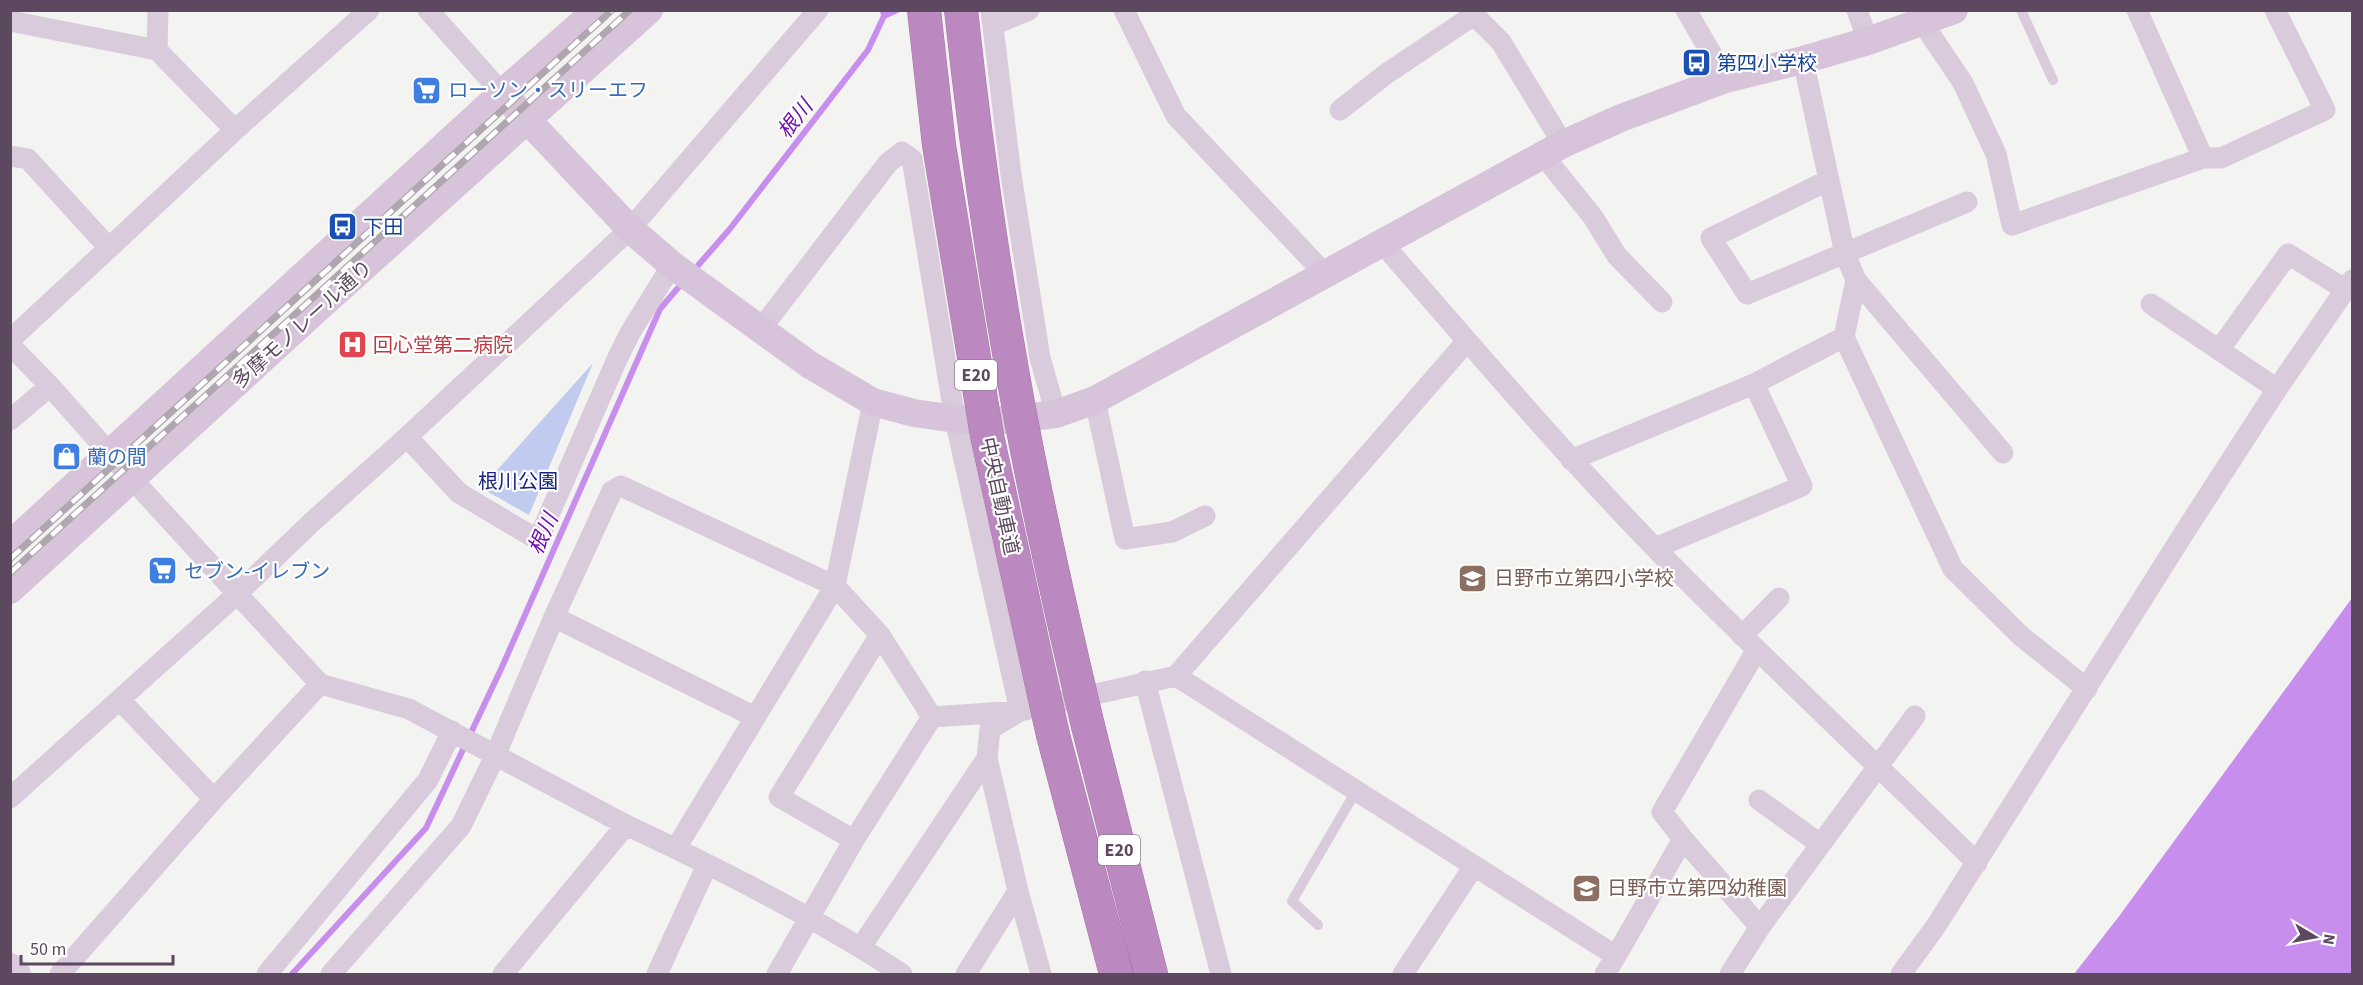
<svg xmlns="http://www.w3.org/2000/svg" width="2363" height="985" viewBox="0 0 2363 985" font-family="'Source Sans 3','Noto Sans JP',sans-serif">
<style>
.green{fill:#c1cbf0}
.water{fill:#c88eed}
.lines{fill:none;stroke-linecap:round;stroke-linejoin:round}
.stream{stroke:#c88eed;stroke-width:6}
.motorway-casing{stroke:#a774ab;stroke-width:34}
.service{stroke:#d9cbdb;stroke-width:10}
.minor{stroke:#d9cbdb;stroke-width:21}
.tertiary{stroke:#d9cbdb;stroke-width:26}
.secondary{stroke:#d8c4da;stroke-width:28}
.motorway{stroke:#bb89bf;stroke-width:33}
.rail-casing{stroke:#b0a6b0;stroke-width:7}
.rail{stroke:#fff;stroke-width:4.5;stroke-dasharray:14;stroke-linecap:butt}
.motorway-bridge-casing{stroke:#a774ab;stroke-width:34;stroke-linecap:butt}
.motorway-bridge{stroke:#bb89bf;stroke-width:33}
.labels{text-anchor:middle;stroke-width:4.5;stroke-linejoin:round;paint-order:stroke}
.shield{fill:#fff;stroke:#8d808f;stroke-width:1.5}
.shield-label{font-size:18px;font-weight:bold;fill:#5c495f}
.transit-label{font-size:20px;fill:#164399;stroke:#fff;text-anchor:start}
.shop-label{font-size:20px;fill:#366cbe;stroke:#fff;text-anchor:start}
.street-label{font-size:20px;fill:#5c495f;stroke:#fff}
.health-label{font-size:20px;fill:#be3a42;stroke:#fff;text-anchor:start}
.park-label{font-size:20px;fill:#172282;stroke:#fff}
.education-label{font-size:20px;fill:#785e54;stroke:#fff;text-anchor:start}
.water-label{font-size:21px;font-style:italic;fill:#6f0caf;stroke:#fff}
</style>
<rect width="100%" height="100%" fill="#f3f4f1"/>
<path class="green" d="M593,363l-64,152 -48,-27z"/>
<path class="water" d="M2352,598v376h-278l46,-59z"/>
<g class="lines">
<path class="stream" d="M884,16l13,-6
M694,270l35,-40 139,-180 16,-34 -1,-6
M292,974l134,-146 76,-161 158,-358 23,-27"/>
<defs>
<path id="motorway" d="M1088,726l63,248
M1053,735l63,239"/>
</defs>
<use href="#motorway" class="motorway-casing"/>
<path class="service" d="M2021,10l32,70
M1318,925l-26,-24 64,-110"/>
<path class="minor" d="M428,10l74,83
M991,10l20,165 29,183 16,56
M1124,10l52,106 149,158
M1686,10l40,69
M1857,10l11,31
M2137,10l66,148
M10,21l147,29 78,80 134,-120
M1922,22l41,61 33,71 16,71 191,-67h18l104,-48 -50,-100
M993,25l36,-15
M157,50l1,-40
M1803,60l42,194 11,26 -12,57 109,232 68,67 66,53
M1340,110l46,-36 88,-59 27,27 62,102
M1543,155l50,62 24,39 45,46
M10,156l18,3 81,89 -99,92
M1829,180l-118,58 36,56 220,-92
M1382,243c90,103 178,207 273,305 105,108 215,209 322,315
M109,248l126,-118
M1856,280l147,173
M2151,304l126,85
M760,330l128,-167 14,-11 10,7 43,260 65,292 -30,18 -3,29 31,133 23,83
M10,345l40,41
M2219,350l69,-96 58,36
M1095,400l30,139 47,-7 33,-16
M10,420l40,-34 83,94 187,204 89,25 217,116
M407,437l52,56 79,47 80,-183 12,-24 42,-68
M1571,460l183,-76 90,-47
M1655,548l147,-62 -48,-102
M554,617l201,100
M1742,636l37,-38
M1756,651l-94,161 21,27 77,88 155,-211
M1176,676l440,280 67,-117
M1145,681l76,293
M120,700l94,99
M932,717l88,-6 156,-35 291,-335
M10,798l227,-204 75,-72 95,-85 223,-208 188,-219
M1759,800l61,44
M854,840l-75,-43 101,-162
M676,848l159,-262 38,-184
M861,947l126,-189
M60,974l154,-175 106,-115
M267,974l161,-194 24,-49
M331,974l130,-148 34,-70 59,-139 58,-126 9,-5 214,100 45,49 52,82
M503,974l123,-149c94,44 189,92 276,149
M657,974l50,-109
M777,974l77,-134 78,-123
M966,974l52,-83
M1403,974l71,-108
M1605,974l11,-18
M1730,974l30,-47
M1901,974l35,-48 248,-393 93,-144 75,-109"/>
<path class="tertiary" d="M10,966l8,8"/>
<path class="secondary" d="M502,93l128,136 42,36 138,100 63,37 41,11 41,6 51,1 50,-6 39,-14 468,-256 58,-26 105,-39 77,-19 65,-19 86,-31
M10,545l492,-452 95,-83
M10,590l306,-280 333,-300"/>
<use href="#motorway" class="motorway"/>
<defs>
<path id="rail" d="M10,559l602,-549
M10,573l620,-563"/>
</defs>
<use href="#rail" class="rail-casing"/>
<use href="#rail" class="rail"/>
<defs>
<path id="motorway-bridge" d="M924,10l15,135 48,291 66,299
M961,10c13,121 30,241 51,360 21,120 48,238 76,356"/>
</defs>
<use href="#motorway-bridge" class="motorway-bridge-casing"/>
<use href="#motorway-bridge" class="motorway-bridge"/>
</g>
<defs>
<symbol id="bus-square" viewBox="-11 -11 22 22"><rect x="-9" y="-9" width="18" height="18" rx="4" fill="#1a4fb4" stroke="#fff"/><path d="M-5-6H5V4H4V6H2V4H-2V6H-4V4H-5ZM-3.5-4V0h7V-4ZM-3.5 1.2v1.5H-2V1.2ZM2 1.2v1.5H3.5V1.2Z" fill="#fff"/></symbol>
<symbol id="supermarket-square" viewBox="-11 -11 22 22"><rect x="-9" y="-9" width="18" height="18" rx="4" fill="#3f7fe0" stroke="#fff"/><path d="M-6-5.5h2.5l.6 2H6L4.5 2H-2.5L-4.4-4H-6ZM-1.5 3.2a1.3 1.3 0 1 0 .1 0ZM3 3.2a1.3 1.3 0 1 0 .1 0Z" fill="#fff"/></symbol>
<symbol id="hospital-square" viewBox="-11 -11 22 22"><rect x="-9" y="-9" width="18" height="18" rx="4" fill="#e0444e" stroke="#fff"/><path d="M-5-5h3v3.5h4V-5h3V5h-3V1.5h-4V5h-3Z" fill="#fff"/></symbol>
<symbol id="shop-square" viewBox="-11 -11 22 22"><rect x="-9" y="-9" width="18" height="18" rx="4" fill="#3f7fe0" stroke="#fff"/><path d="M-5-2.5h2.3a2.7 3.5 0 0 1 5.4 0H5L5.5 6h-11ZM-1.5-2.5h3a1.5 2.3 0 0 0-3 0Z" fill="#fff"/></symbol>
<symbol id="school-square" viewBox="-11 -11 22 22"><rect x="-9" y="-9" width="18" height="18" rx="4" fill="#8d6e63" stroke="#fff"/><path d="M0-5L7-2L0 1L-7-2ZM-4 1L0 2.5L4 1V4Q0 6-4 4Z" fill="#fff"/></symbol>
</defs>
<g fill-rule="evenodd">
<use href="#bus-square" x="1680" y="46" width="33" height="33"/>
<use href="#supermarket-square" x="410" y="74" width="33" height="33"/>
<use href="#bus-square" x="326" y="210" width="33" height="33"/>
<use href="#hospital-square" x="336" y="328" width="33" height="33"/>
<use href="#shop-square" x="50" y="440" width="33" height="33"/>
<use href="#supermarket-square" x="146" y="554" width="33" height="33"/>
<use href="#school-square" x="1456" y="562" width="33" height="33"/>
<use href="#school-square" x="1570" y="872" width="33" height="33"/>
</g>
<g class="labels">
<g class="shield">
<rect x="955" y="360" width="42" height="30" rx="4.5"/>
<rect x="1098" y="835" width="42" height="30" rx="4.5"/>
</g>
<g class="shield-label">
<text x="976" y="381">E20</text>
<text x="1119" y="856">E20</text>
</g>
<g class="transit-label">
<text x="1717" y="70">第四小学校</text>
<text x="363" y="234">下田</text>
</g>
<g class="shop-label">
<text x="448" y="97">ローソン・スリーエフ</text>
<text x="87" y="464">蘭の間</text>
<text x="184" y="578">セブン-イレブン</text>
</g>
<g class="street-label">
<text transform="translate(302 324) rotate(-42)" y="7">多摩モノレール通り</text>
<text transform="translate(1000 496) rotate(78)" y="7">中央自動車道</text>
</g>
<g class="health-label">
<text x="373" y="352">回心堂第二病院</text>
</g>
<g class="park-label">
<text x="518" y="488">根川公園</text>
</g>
<g class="education-label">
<text x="1494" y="585">日野市立第四小学校</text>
<text x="1607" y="895">日野市立第四幼稚園</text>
</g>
<g class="water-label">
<text transform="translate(795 119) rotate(-52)" y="7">根川</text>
<text transform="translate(543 534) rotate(-66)" y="7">根川</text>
</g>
</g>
<rect width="2363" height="985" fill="none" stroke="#5c495f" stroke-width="24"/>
<g transform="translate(2315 937) rotate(100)" stroke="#ffffff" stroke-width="4.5" paint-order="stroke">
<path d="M0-4.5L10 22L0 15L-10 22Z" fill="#5c495f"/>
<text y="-9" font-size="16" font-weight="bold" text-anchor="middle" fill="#5c495f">N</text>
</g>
<path d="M21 955v9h152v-9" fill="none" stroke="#5c495f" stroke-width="3"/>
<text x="30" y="955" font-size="18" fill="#5c495f" stroke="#ffffff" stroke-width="4.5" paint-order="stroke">50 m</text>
</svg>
